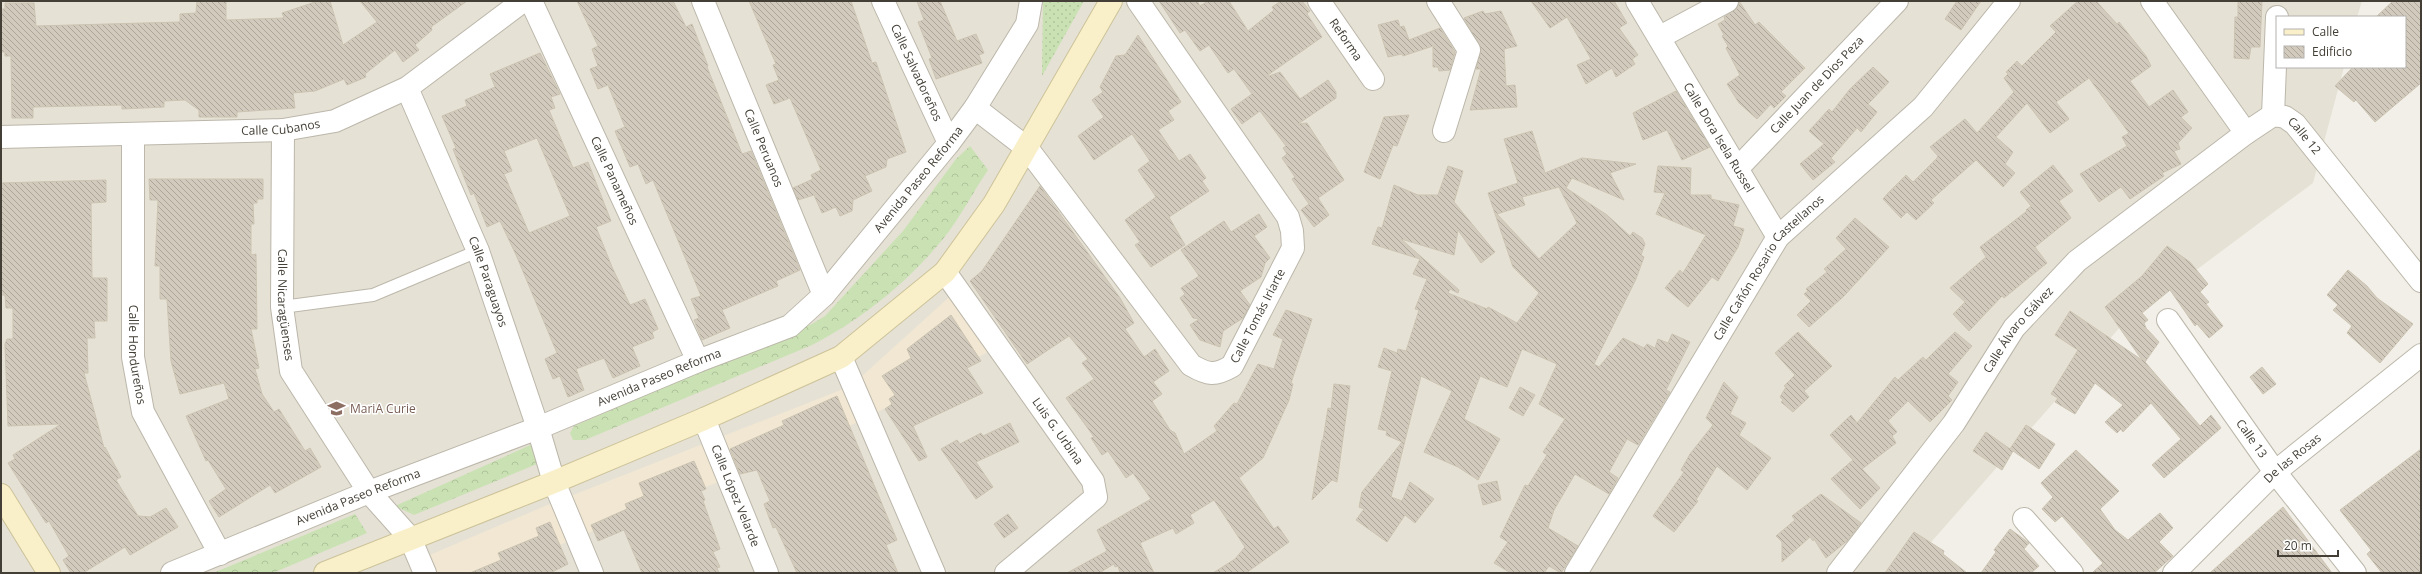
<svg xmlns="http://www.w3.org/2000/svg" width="2422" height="574" viewBox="0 0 2422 574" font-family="'Open Sans',sans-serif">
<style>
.residential{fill:#e5e1d5}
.commercial{fill:#f1e7d3}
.grass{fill:url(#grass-dots)}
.forest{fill:url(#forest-crowns)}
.building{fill:url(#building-back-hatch);stroke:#ccc3b1;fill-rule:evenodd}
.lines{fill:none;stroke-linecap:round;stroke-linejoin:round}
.lane-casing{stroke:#bcb7aa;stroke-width:14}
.street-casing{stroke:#bcb7aa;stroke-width:24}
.secondary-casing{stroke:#cdc39a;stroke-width:24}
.lane{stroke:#fff;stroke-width:12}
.street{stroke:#fff;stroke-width:22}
.secondary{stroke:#f9f0c9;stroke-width:22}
.labels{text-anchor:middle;stroke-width:3;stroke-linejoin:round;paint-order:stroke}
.street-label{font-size:12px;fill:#433f36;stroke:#fff}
.education-label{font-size:12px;fill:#785e54;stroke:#fff;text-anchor:start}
</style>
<defs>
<pattern id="grass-dots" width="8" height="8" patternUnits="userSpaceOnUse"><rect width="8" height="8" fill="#cae2b3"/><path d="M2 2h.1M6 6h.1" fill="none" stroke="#afc39b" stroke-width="1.8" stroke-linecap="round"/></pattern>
<pattern id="forest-crowns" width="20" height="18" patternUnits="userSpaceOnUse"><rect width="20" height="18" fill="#cae2b3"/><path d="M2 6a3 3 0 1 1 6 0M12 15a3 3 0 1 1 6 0" fill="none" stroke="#afc39b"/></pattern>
<pattern id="building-back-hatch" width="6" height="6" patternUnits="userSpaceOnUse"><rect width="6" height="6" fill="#d2cbbd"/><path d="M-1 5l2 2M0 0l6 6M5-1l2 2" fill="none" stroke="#aca69a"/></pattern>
</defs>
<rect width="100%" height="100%" fill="#f1efe7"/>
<path class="residential" d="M1,1h2361l-5,16h-80v50h67l-31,116 -192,143 -217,247h-1903z"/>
<path class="commercial" d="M957,290l38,58 -130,71 -139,60 -153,60 -74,34h-81l-3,-10 17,-9 113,-48 306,-120z"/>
<path class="grass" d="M1043,1h41l-42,75z"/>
<path class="forest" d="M970,146l18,24c-15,22 -28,48 -45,69 -35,43 -82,81 -131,106l-227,95h-12l-3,-7 4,-7 238,-102 13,-8 78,-85 53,-72z
M537,442v22l-123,51 -19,-9z
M355,514l12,19 -94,40h-60z"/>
<path class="building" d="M197,1h29v19l58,-2 -2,-5 36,-12h12l13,44 34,-23 -17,-21h107l-36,26 1,3 -17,15 4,5 -16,12 -8,-12 -30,24 1,3 -19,8 -3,-6 -29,12 -22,2 2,15 -58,4v5h-38v-7l-14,-10 -21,1v6l-42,2v-4l-89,2v11h-21l-1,-62h-6v-4h-4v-43h4v-6h29l2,23 144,-4v-8l16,-1z
M577,1h96l13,26 6,-3 16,42 -1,1 35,87 9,-3 49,119 -24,11 2,5 -56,24 8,18 -28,12 -8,-20 5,-2 -8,-19 10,-3 -48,-116 -7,4 -8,-20 -8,3 -15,-36 10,-4 -17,-42 -10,4 -8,-20 8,-3 -6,-17 6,-3z
M749,1h102l21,62 4,-1 30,90 -19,7 -1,8 -21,9 7,15 -19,9 -1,11 -12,5 -4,-9 -14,6 -8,-18 -16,5 -5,-12 20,-9 -2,-4 10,-5 -31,-72 -16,6 -8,-19 13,-5 -6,-15 3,-1z
M917,1h23l17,40 19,-7 8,19 -5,2 3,8 -46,16 -7,-20 3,-1 -14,-36 6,-2z
M1159,1h38l3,5 8,-5h21l19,30 26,-21 -2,-3 9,-6h21l8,10 -3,3 15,23 -54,38 1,1 11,-4 20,27 28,-19 8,12v6l-38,26 9,-1 37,57 -26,18 11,17 -15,12 -13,-17 8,-6 -17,-25 3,-2 -13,-19 5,-4 -4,-6 3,-2 -26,-35 -18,13 -11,-15 21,-15 -18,-25 -6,4 -19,-28 -9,6 -15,-21 -5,3z
M1531,1h83l13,22 -8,5 19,27 -6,4 3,5 -19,13 -4,-9 -26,16 -9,-19 14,-6 -24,-42 -17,11z
M1739,1l16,24 4,-3 46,46 -24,24 5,4 -12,12 -3,-4 -14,15 -18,-16 -12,-19 13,-9 -14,-27 2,-2 -6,-10 2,-1 -6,-11 7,-4 -1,-3 13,-9z
M1957,1h24l-20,29 -16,-11z
M2078,1h18l21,23 2,-2 27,34 5,10 -21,15 19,26 24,-17 15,22 -7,5 11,11 -14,15 2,6 -6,2 7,13 -19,9 2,3 -34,23 -9,-12 -22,15 -19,-28 47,-28 -5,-9 7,-4 -40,-55 -33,24 13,17 -19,14 -23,-30 -31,34 17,15 -8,12 10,9 -12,14 -27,-27 -45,40 3,3 -18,17 -9,-8 -6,6 -18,-19 5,-6 18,-18 7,7 24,-24 1,-2 -8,-9 35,-28 12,14 37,-41 -10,-14 4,-4 -2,-2 11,-11 5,5 34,-34 -6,-6z
M2238,1h24l-2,46h-9l-2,12 -15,-1 1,-41h3z
M2393,1h28v82l-46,39 -19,-22 -2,2 -19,-16 18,-19h52v-50h-29z
M1483,11l2,3 16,-3 16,35 -13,3 2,37 9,-1 2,22 -47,3 11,-41h-5l5,-20 -17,-31z
M1398,20l2,7 4,-1 5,14 31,-12 15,24 -5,18 -11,1 -1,-4h-5v-21l-30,10 -1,-2 -14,3 -10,-32z
M1138,35l43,67 -13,9 6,9 -16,10 21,31 11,-7 16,24 -4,3 7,10 -40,26 16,28 -34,22 -16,-22 5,-3 -15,-22 31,-23 -18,-27 12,-9 -18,-27 -38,26 -16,-24 26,-19 -12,-17 11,-8 -3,-5 16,-31 9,-1z
M540,53l20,41 -9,3 4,11 -6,2 24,58 15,-6 23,59 -15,6 16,40 18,38 15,-6 13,30 -6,3 2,6 -22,9 8,19 -27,12 -9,-20 -28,11 8,21 -16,7 -8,-21 -7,3 -8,-20 12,-6 -40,-96 -17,-36 -13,6 -13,-34 -3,2 -18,-46 3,-1 -14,-32 25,-10 -2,-6 30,-13 -5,-13zM537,138l33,78 -41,17 -25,-59 8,-3 -8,-20z
M1873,67l16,15 -21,22 9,8 -16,20 -4,-4 -26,30 4,4 -22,18 -13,-16 24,-20 -15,-13 20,-22 3,3 18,-23z
M1676,91l34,56 -28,13 -15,-30 -24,10 -10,-27z
M1409,115l-12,31 -4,-1 -13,34 -16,-7 20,-55z
M1532,131l13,42 37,-15 54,6 -26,9 14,27 -52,-22 -6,10 41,27 23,21 3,-4 9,6 3,6 -4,11 3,2 -8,22 -42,85 5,3 24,-29 21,10 3,-4 8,4 3,-9 10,4 4,-9 18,8 -24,48 4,2 -32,53 -11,-6 -18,33 9,6 -9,16 -34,-20 -21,36 -6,18 30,18 -17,27 -12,-7 -5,7h-33l-17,-10 14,-21 -8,-5 25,-52 3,1 19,-31 -4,-3 22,-33 -26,-15 18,-40 -35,-15 -15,38 -27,-11 -16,43 36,20 -22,41 -20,-13 -34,-15 28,-61 -31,-15 -30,121 11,4 8,-19 24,17 -19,24 -10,-8 -18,27 -31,-22 8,-11 -5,-2 3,-15 40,-50 -16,-7 1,-4 -9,-2 14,-58 -14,-4 6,-19 13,5 1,-4 8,2 13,-41 -4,-1 12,-30 -14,-5 7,-15 -48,-15 6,-17 4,1 12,-43 24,10h20l10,-29 15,5 -9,31 41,50 -14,11 -23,-33 -4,25 -53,-16 58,51 -1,3 -8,-4 -2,4 39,16 1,-2 29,16 22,-30 -26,-26 -25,-74 30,-10 -14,-44zM1559,187l18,36 -38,36 -42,-45 28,-9 -3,-8z
M2053,165l20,26 -14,10 12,17 -36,29 12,16 -43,35 -2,-2 -33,35 -16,-17 12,-12 -15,-14 36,-31 -6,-10 47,-36 -1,-1 5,-4 -11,-14z
M1658,166l33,2 -1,27h21v4l28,6 -6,21 11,3 -6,18 -20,34 -6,-4 -24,30 -23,-19 15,-18 3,3 23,-38 -50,-21 9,-21 -11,-1z
M149,179h114v20h-6v4h-4l1,21h-3v31l5,-1 1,75h-6l8,39 -4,1 7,25 12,18 5,-3 26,42 5,-3 11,19 -46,26 -5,-8 -51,32 -10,-16 17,-12 -18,-29 -2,1 -20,-45 43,-17 -5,-16 -44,11 -9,-33 -4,-62h-7v-33h-5l3,-66h-8z
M106,180v22l-15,1 1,75h15v43h-13l1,17h-8l1,35h-4l20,75 1,-1 16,30 -5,3 22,36 12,1 16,-9 12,19 -48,28 -5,-8 -42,26h-12l-8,-13 6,-4 -20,-35 -3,2 -38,-60 7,-4 -2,-4 48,-31 -53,2 -3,-82 2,-5h6v-31h-7l-1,-13h-4v-112z
M1040,186l80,112 14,25 -9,6 19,28 11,-8 14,22 -16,11 9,12 -10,7 18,29 5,3 9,21 33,-23 -3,-5 20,-23 3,1 21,-40 16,5 9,-30 -10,-4 13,-25 26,9 -21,64 2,1 -4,16 -26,58 -24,20 35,51 4,-3 11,16 -43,31h-33l22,-14 10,-12 -31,-47 -24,15 4,8 -18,11 -3,-6 -33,15 14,30h-34l-2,-7 -3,1 -1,-3 -15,9h-32l40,-22 -10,-21 54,-31 -18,-26 -7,5 -18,-27 -6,4 -11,-17 3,-1 -28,-39 28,-19 -12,-16 6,-4 -19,-23 -42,28 -57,-83 12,-10z
M1259,214l8,13 -13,9 16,22 -5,5 -4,14 -21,14 10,14 -7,13 -20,13 -3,16 -20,-7 -10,-15 9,-6 -6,-1 -13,-20 5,-4 -4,-6 18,-12 -18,-26 43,-29 7,11z
M1855,218l34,29 -46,50 -34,30 -12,-12 14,-14 -7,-7 4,-3 -2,-2 21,-17 -3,-3 22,-20 -10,-11z
M2167,246l23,16 18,22 -8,8 9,10 -3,2 17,22 -14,12 -12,-14 -2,2 -25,-36 -28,23 6,7 -4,3 2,5 13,14 -14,20 55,64 11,-11 10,13 -57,50 -12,-13 29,-26 -30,-36 -28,29 -2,-3 -4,4 -12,-11 18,-17 -28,-22 -20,31 -20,-12 3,-4 -7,-4 27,-44 -23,-15 15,-24 72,49 -37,-53 37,-31z
M2348,270l19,16 10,12 36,26 -33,39 -33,-30 5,-7 -19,-16 5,-5 -11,-10z
M951,315l30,46 -14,7 16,25 -70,33 14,31 -8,4 -34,-52 7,-5 -3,-5 6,-4 -13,-19 29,-18 -4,-9z
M1798,332l34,34 -28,25 5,6 -16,15 -12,-10 2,-2 -3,-3 6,-10 -2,-1 11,-11 -20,-22z
M1955,332l17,14 -24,28 10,8 -10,14 4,4 -22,22 -22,-21 -20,20 9,11 -5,4 4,7 -34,26 18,19 -20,21 -29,-30 22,-19 -23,-25 21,-20 6,8 38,-46 3,3 25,-23 3,3z
M2262,367l14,17 -13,10 -13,-17z
M1724,382l14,15 -8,17 16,9 -7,12 32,23 -24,32 -30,-24 -21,34 2,1 -24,31 -21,-16 31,-44 -3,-2 9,-16 23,-29 -7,-7z
M1334,384l16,2 -13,96 -5,-2 -20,20 10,-60h1l5,-32 3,1z
M1520,387l15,8 -12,21 -14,-8z
M837,396l60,144 -11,5 12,28h-101l-21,-46 -3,1 -9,-24 6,-3 -13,-31 -17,4 -10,-25 54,-24 -2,-4z
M1010,423l9,19 -43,20 17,25 -17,12 -35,-50 16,-9 3,4 21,-11 2,3z
M2026,425l29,19 -16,25 -26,-18 -11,19 -29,-19 13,-19 24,17z
M2421,449v124h-39l-15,-19 4,-4 -31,-40z
M2076,450l43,41 -19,18 15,21 13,10 32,-27 13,15 -14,14 14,14 -19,17h-62l11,-10 -41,-47 -7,6 -13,-13 11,-12 -12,-14z
M694,461l12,28 -5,2 4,9 -2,1 17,48 -7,3 7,15 -3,1 2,5h-77l-18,-43 -26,11 -7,-16 36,-16 -2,-5 19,-8 -5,-13z
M1497,481l4,19 -18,5 -5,-20z
M1821,494l40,29 -14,18 -21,17 -12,-19 -1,2 -3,-4 -28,25v-20l-6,-6 19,-16 -3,-4z
M2283,507l49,66h-122l32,-29z
M1008,514l10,14 -14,10 -10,-14z
M550,522l18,42 -18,9h-80l31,-13 -3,-7 41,-17 -3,-8z
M2010,529l19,14 -5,6 15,17 -8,7h-50l15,-21 -2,-2z
M1914,532l30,19 -1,3 24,19h-82z"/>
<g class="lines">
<defs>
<path id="lane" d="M282,307l91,-12 105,-44"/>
<g id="street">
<path id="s1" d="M531,1l167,360"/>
<path id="s2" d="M703,1l121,294"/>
<path id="s3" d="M883,1l66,142"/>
<path id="s4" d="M1319,1l54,78"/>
<path d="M1438,1l31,49 -25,81"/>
<path id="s5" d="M1637,1l141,236"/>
<path id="s6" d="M2152,1l94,132 27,-18 12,2 10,7 126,157"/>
<path d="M1660,37l67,-36"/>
<path id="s7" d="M407,88l71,163 60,177 16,54 38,91"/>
<path id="s8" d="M975,108l52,40 164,217c17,10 24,11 41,1l61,-118 -1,-17 -4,-14 -150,-216"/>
<path d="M2273,115l4,-98"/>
<path id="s9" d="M283,130l-1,177 9,64 78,121 41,46 15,35"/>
<path id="s10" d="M133,134v223l10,55 77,142"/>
<path id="s11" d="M1,137l282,-7 52,-9 72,-33 116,-87"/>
<path id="s12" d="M1737,169l160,-168"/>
<path id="s13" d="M945,272l148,209 3,16 -90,76"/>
<path id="s14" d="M2168,320l107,152 80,101"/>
<path d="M841,357l93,216"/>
<path id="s15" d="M704,419l63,154"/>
<path d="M2024,519l48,54"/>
<path id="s16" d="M172,573l197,-81 169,-64 160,-67 92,-35 34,-31 125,-152 26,-35 52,-84 4,-23"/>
<path id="s17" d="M1576,573l202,-336 145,-130 86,-106"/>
<path id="s18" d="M1838,573l116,-150 60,-95 63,-67 169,-128"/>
<path id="s19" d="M2174,573l101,-101 146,-117"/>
</g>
<path id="secondary" d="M1,495l48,78
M325,573l229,-91 150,-63 137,-62 104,-85 49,-68 117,-203"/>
</defs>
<use href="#lane" class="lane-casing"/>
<use href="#street" class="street-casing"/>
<use href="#secondary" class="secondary-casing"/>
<use href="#lane" class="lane"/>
<use href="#street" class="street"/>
<use href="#secondary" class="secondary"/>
</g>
<defs>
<symbol id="school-bare" viewBox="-9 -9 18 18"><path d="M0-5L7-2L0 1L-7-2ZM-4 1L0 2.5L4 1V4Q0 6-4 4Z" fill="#8d6e63" stroke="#fff" stroke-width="2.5" paint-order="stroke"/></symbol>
</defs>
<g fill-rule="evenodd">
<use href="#school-bare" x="324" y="396" width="25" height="25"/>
</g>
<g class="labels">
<g class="street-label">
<text dy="4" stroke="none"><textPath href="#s4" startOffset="47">Reforma</textPath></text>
<text dy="4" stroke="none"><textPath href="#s3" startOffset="79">Calle Salvadoreños</textPath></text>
<text dy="4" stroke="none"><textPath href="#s12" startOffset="116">Calle Juan de Dios Peza</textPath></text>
<text dy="4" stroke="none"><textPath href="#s11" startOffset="280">Calle Cubanos</textPath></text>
<text dy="4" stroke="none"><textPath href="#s5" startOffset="159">Calle Dora Isela Russel</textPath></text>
<text dy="4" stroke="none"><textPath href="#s6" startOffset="234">Calle 12</textPath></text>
<text dy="4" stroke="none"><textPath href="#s2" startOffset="159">Calle Peruanos</textPath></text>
<text dy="4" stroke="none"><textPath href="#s16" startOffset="861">Avenida Paseo Reforma</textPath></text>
<text dy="4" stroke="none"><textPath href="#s1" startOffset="198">Calle Panameños</textPath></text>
<text dy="4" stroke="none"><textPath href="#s17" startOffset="362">Calle Cañón Rosario Castellanos</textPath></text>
<text dy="4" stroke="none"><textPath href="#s7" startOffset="210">Calle Paraguayos</textPath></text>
<text dy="4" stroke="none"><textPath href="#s9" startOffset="175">Calle Nicaragüenses</textPath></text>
<text dy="4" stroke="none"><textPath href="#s8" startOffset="438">Calle Tomás Iriarte</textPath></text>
<text dy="4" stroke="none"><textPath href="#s18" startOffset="303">Calle Álvaro Gálvez</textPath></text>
<text dy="4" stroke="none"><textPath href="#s10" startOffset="221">Calle Hondureños</textPath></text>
<text dy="4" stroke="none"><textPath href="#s16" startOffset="525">Avenida Paseo Reforma</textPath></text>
<text dy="4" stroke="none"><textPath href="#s13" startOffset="195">Luis G. Urbina</textPath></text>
<text dy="4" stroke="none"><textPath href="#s14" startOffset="145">Calle 13</textPath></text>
<text dy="4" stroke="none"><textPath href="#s19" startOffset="165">De las Rosas</textPath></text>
<text dy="4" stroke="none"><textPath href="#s15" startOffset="83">Calle López Velarde</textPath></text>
<text dy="4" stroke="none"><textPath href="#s16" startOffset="201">Avenida Paseo Reforma</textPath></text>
</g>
<g class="education-label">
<text x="350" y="413">MariA Curie</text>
</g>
</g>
<rect width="2422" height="574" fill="none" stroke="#433f36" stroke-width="4"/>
<rect x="2276" y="16" width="130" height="52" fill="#ffffff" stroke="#b4b2af"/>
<rect x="2284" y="29" width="20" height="6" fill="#f9f0c9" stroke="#b4b2af"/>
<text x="2312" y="36" font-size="12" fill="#433f36">Calle</text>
<rect x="2284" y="46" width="20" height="12" fill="url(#building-back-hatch)" stroke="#b4b2af"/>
<text x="2312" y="56" font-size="12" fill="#433f36">Edificio</text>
<path d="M2278 550v6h60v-6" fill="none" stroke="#433f36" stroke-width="2"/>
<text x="2284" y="550" font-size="12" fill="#433f36" stroke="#ffffff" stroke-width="3" paint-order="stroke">20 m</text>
</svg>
